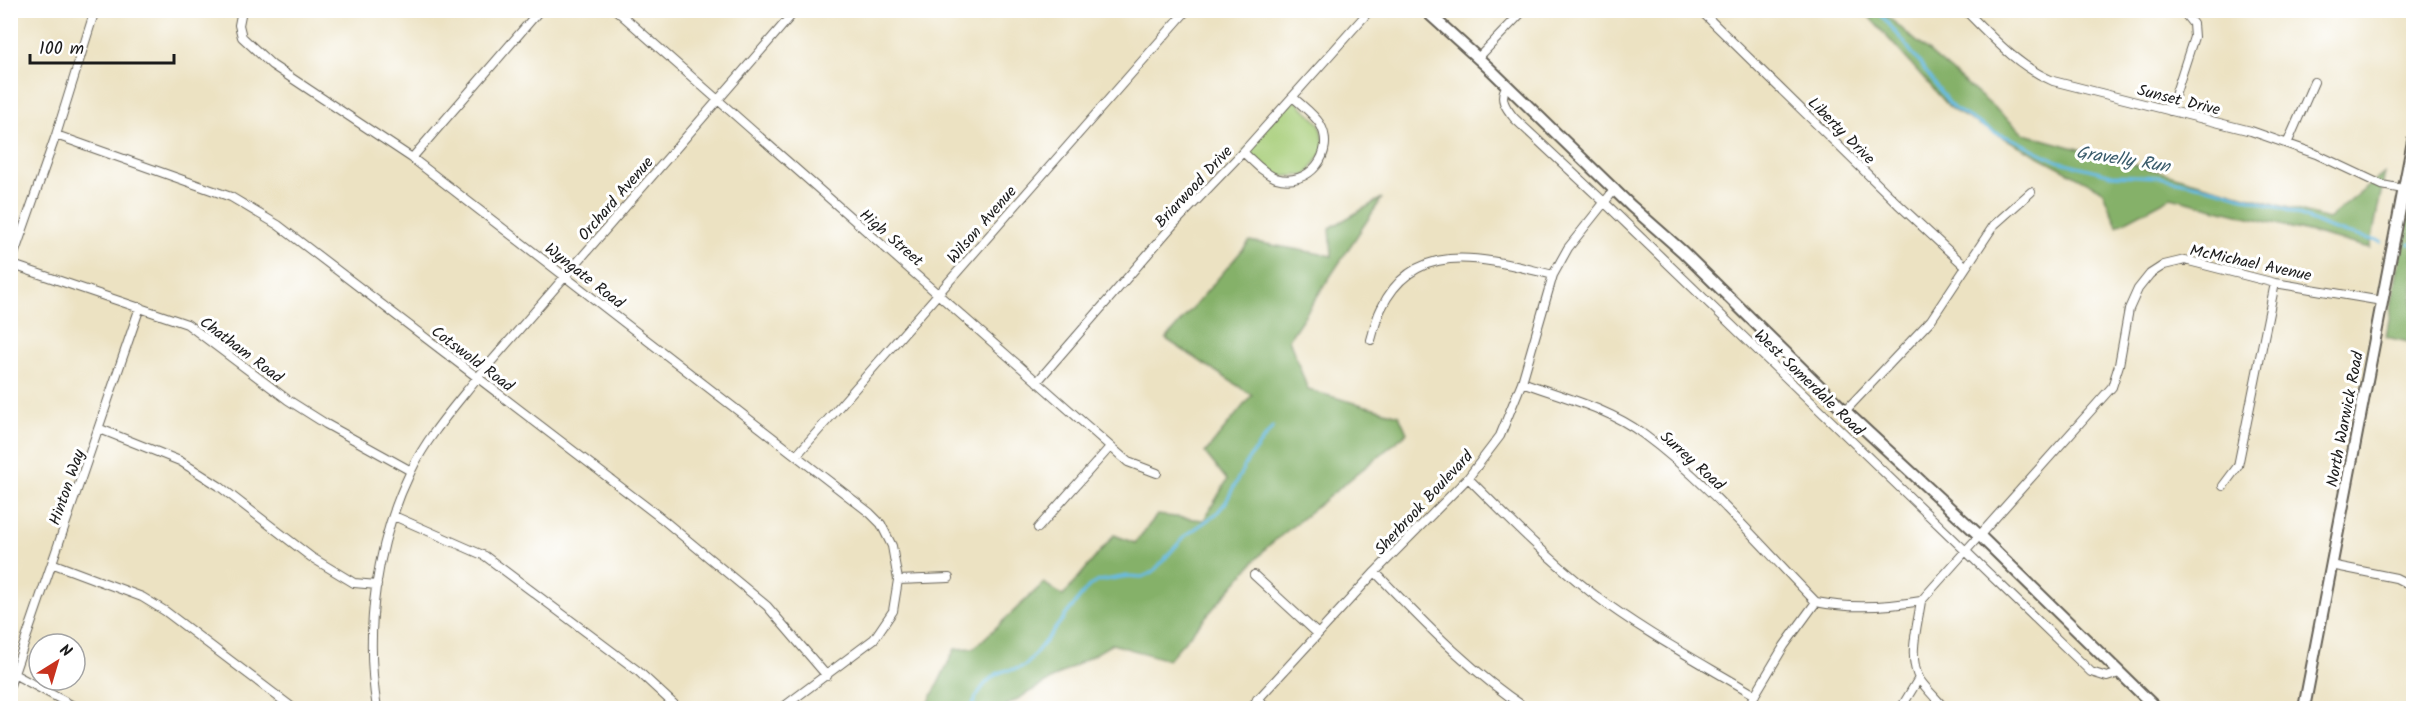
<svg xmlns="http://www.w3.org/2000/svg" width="2424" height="719" viewBox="0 0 2424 719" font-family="Kalam,sans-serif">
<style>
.green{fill:#a7ce79;stroke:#62754a;stroke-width:1.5}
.forest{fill:#85b169;stroke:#506642;stroke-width:1.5}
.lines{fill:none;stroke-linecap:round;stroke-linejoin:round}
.stream{stroke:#67bbe3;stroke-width:3}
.street-casing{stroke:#656156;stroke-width:10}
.secondary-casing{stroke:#656156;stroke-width:14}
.street{stroke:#fff;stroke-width:8}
.secondary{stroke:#fff;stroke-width:10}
.labels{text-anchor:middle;stroke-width:6;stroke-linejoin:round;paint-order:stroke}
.street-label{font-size:16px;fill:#1c1c1c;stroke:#fff}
.water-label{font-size:18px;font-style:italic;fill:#3a5c6c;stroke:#fff}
</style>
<rect width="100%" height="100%" fill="#fff"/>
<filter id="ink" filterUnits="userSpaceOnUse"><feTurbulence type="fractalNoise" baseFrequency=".0167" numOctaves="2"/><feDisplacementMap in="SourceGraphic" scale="12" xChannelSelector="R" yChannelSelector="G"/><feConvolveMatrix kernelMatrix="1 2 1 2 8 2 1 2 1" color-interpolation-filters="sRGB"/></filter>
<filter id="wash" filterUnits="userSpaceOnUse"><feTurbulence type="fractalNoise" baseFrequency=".008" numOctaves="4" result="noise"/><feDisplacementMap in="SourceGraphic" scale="24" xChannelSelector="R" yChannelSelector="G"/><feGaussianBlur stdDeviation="1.35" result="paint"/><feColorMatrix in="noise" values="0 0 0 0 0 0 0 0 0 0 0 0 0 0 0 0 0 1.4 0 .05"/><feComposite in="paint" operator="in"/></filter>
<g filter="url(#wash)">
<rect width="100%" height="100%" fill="#ece2c2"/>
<path class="green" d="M1293,97l27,27 5,25 -18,26 -33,2 -31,-25z"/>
<path class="forest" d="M1864,11h17l144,123 303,85 57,-46 -15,75 -199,-51 -54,29 -15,-36 -150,-80z
M2413,182v161l-27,-6z
M1382,198l-93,141 19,51 91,25 8,18 -140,114 -99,113 -56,-16 -110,64h-80l5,-2 28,-57 19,-1 70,-65 19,13 51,-61 21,8 22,-28 47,5 23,-40 -22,-27 47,-58 -86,-56 84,-98 82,15 -2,-28z"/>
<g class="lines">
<path class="stream" d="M1877,10l27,32 49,66 41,24 21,8 42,21 55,14 46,2 58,12 71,21 44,19 50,13
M2409,244l5,-1
M972,708c3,-13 17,-33 32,-37 9,-2 15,-1 23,-7l62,-78 10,-5 29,-5 14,1 11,-5 32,-36 31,-22 10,-12 21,-41 26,-34"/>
</g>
</g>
<g filter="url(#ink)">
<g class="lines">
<defs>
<path id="street" d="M242,10l-3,15 3,12 30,28 140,93 458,355 11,11 11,22 6,34 -5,31 -19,28 -92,69
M616,10l512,452 29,11
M1700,10l198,194 68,63
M1965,10c27,27 52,56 88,71l198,50 65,23 66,31 21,4
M1478,58l46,-48
M1507,86c-9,12 -1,22 7,32l90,84 487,470 16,5 12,-4
M2170,111l24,-74 -1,-13 -11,-14
M56,135l175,62 47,28 383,293 106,88 60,70
M2287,144l27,-62
M1243,152c10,9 20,21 33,26 32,10 61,-25 44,-54 -6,-10 -19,-19 -27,-27
M412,158l128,-148
M10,264l177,60 101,76 38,24 85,47
M10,266l46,-131 39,-125
M1371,340c3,-10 5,-21 10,-31 35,-74 109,-49 172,-34
M1037,382l136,-157 70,-73 127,-142
M1522,382c40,15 86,26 121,52 64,47 117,111 173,168
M1845,411l86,-91 63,-95 37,-33
M100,429l80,32 39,25 92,71 43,26 23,2
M796,456l391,-446
M1468,478c40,40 79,80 124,115 51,39 108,69 163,102
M2223,486l15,-20 37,-183
M394,516l91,40 153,115 40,37
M1038,528l72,-81
M54,564l88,33 23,14 128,97
M2331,565l65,13 18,9
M1375,572c47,48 94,99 151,136
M1254,575l64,59
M898,580l51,-2
M1921,601c-3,23 -14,57 -1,79 7,10 17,19 24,28
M1816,602c35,7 70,5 105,-1l191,-214 7,-22 10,-56 9,-20 12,-15 14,-9 21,-5 90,23 107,18
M10,672l67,36
M10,685l130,-378
M1257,699l10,9
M377,708c-13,-78 -1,-165 34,-237 16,-34 43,-64 66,-93l319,-368
M1250,708l125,-136 93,-94 32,-42 22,-54 31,-107 15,-27 47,-59
M1747,708l37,-62 32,-44
M1901,708l18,-30"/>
<path id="secondary" d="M1425,10l66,60 140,136 51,45 163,160 135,125 176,172
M2304,708l110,-572"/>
</defs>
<use href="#street" class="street-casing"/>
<use href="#secondary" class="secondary-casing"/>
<use href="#street" class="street"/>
<use href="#secondary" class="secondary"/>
</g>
</g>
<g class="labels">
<g class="street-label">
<text transform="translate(2179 99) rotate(14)" y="6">Sunset Drive</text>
<text transform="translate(1842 130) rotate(45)" y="6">Liberty Drive</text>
<text transform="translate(1193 186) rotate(-47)" y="6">Briarwood Drive</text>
<text transform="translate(615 198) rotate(-49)" y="6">Orchard Avenue</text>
<text transform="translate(981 224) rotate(-49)" y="6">Wilson Avenue</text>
<text transform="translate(892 237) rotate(41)" y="6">High Street</text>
<text transform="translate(2251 262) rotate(12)" y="6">McMichael Avenue</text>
<text transform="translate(585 275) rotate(38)" y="6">Wyngate Road</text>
<text transform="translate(242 349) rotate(37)" y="6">Chatham Road</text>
<text transform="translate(473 358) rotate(37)" y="6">Cotswold Road</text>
<text transform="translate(1810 382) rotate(44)" y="6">West Somerdale Road</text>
<text transform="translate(2344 419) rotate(-79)" y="6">North Warwick Road</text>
<text transform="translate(1693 460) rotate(42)" y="6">Surrey Road</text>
<text transform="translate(66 487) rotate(-71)" y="6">Hinton Way</text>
<text transform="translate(1423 502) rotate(-47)" y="6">Sherbrook Boulevard</text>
</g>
<g class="water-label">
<text transform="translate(2123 159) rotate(9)" y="6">Gravelly Run</text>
</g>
</g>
<rect width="2424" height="719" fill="none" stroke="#fff" stroke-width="36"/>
<g transform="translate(57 662) rotate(37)"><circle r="28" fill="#ffffff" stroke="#a4a4a4" stroke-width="1.5"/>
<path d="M0-4.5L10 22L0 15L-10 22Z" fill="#c8321e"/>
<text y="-9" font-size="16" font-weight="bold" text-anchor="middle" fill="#1c1c1c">N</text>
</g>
<path d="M30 54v9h144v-9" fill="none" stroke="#1c1c1c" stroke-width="3"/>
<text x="39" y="54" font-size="18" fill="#1c1c1c" stroke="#ffffff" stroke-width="4.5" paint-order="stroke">100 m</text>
</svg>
